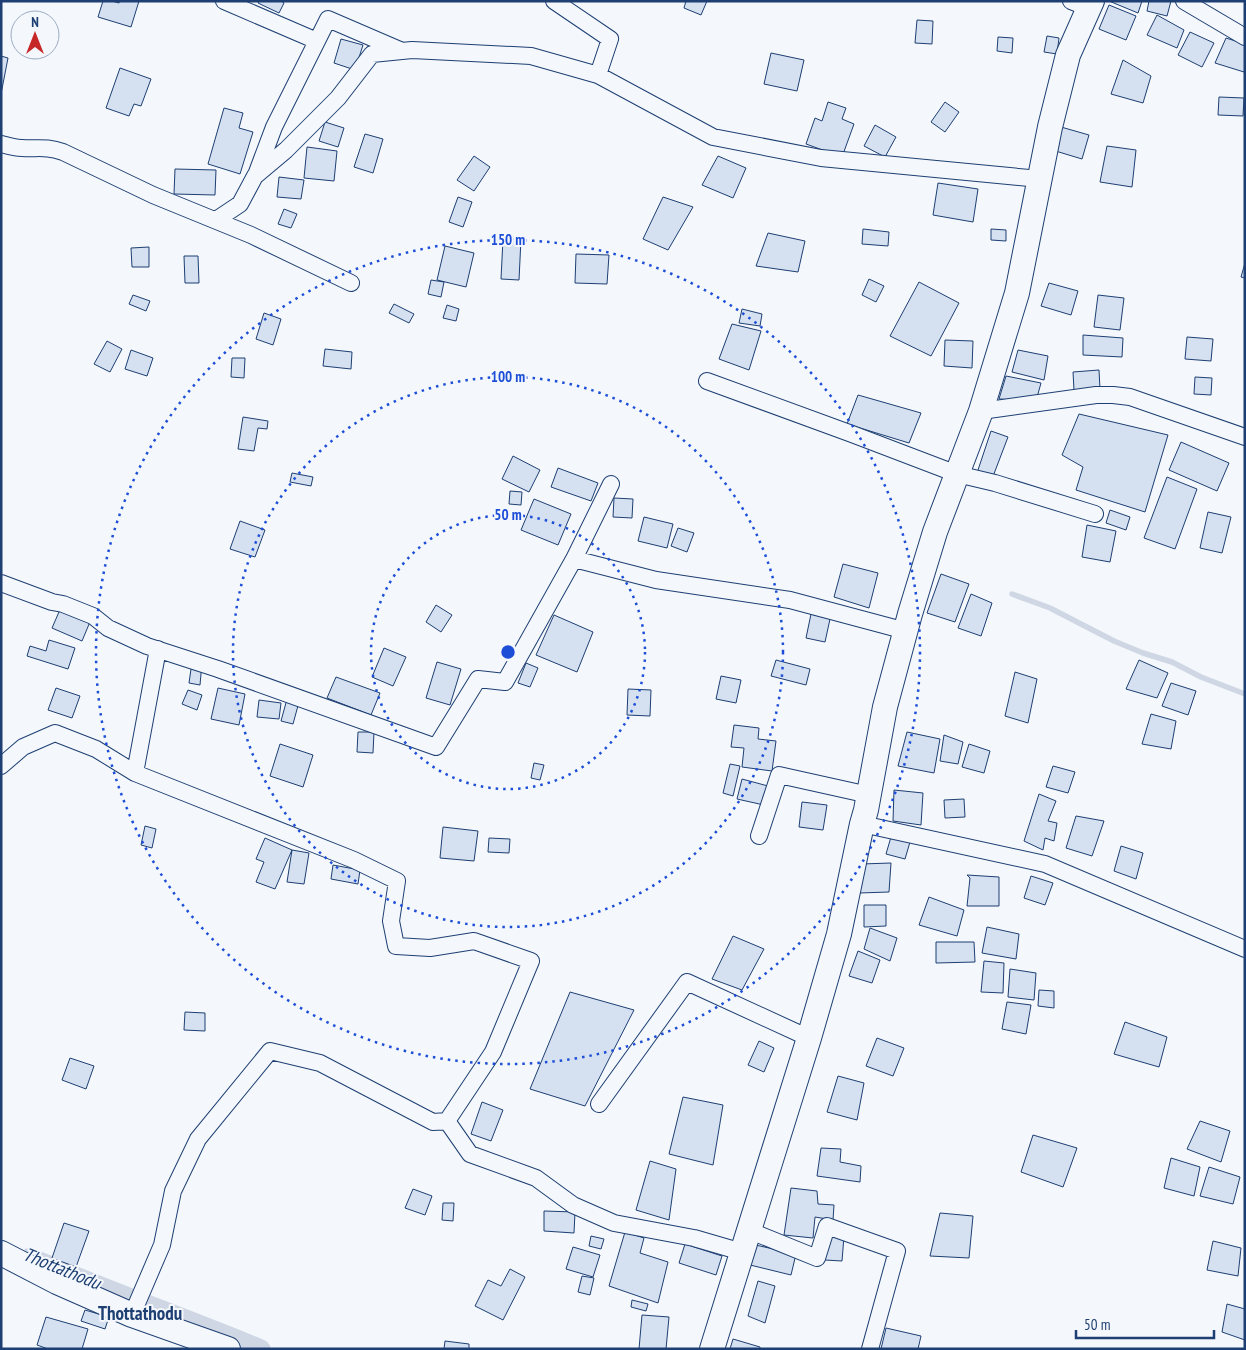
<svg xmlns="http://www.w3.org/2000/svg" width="1246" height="1350" viewBox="0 0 1246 1350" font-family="'PT Sans Narrow',sans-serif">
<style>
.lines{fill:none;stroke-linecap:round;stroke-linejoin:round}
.stream{stroke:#cfd7e4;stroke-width:5.5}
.canal{stroke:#cfd7e4;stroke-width:19}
.building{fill:#d5e0f0;stroke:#1d3f73}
.street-casing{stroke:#1d3f73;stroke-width:18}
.secondary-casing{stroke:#1d3f73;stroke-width:26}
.street{stroke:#f4f7fb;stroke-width:16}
.secondary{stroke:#f4f7fb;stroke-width:24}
.ring{fill:none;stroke:#1d4ed8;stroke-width:2.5;stroke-dasharray:2.5 5}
.labels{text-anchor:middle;stroke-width:4;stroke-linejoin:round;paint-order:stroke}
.water-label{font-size:19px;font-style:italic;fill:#1d3f73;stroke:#f4f7fb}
.neighbourhood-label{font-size:19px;font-weight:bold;fill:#1d3f73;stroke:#f4f7fb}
.centre{fill:#1d4ed8;stroke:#f4f7fb;stroke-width:2.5}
.ring-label{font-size:15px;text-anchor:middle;font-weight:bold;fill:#1d4ed8;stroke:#f4f7fb;stroke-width:4;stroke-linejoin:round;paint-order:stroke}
</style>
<rect width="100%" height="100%" fill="#f4f7fb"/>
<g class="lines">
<path class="stream" d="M1012,594l38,14 64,33 29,12 29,9 29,15 44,17"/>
<path class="canal" d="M30,1257c76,33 154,60 231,92"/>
</g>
<path class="building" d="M103,1h9l7,2 1,-2h19l-8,26 -33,-10z
M259,1h22l3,2 -5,10 -21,-10z
M686,1h21l-6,14 -17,-7z
M1109,1h33l-4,12z
M1149,1h22l-4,15 -20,-5z
M1109,5l27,11 -10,24 -27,-11z
M1157,15l27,15 -7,18 -30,-13z
M917,20l16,1 -1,23 -17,-1z
M1190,32l24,11 -12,24 -24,-12z
M1047,36l12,2 -2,16 -13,-2z
M998,37l15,1 -1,15 -15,-2z
M1226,38l19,6v25l-1,3 -29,-9z
M341,39l22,6 -8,25 -21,-7z
M771,53l33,7 -7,31 -33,-7z
M1,56l7,2 -7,36z
M1123,60l28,16 -8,27 -32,-9z
M120,68l31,11 -10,27 -7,-2 -5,12 -23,-8z
M1219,97l25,1 -1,18 -25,-1z
M828,102l18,6 -4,11 12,5 -12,33 -36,-13 9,-26 7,3z
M945,102l14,10 -14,20 -14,-10z
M224,108l19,5 -4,15 14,4 -13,42 -32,-10z
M325,122l19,6 -6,19 -19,-6z
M875,125l21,12 -11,20 -21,-11z
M1054,125l35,10 -7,24 -33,-10z
M365,134l18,5 -10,34 -19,-6z
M1107,146l29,4 -4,37 -32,-5z
M307,147l30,4 -3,30 -30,-3z
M474,156l16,11 -16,24 -17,-11z
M718,156l28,12 -13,30 -31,-13z
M175,169l41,1 -1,25 -41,-1z
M279,177l25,3 -3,19 -24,-2z
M938,183l40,6 -5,33 -40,-7z
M458,197l14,5 -9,25 -14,-5z
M663,197l30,10 -25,43 -25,-11z
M284,209l13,5 -6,14 -13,-4z
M863,229l26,3 -1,14 -26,-2z
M991,229l15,1v11l-15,-1z
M768,233l37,8 -7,31 -42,-6z
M503,239h18l-2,41 -18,-1z
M445,246l29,7 -8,34 -29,-7z
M149,247v20h-17l-1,-19z
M576,254l33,1 -2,29 -32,-1z
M184,256h14l1,27h-14z
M1245,263v15l-4,-1z
M869,279l15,7 -8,16 -14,-7z
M431,280l13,2 -3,15 -13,-3z
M919,282l40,21 -28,53 -41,-20z
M1049,283l29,8 -7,24 -30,-9z
M133,295l17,6 -4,10 -17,-7z
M1098,295l26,3 -4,32 -26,-3z
M394,304l20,10 -5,9 -20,-10z
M447,305l12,4 -3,12 -13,-3z
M742,309l20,5 -2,12 -21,-3z
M264,313l17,6 -8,26 -17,-6z
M732,324l29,7 -12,39 -30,-11z
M1083,335l40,3 -1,19 -39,-2z
M1187,337l26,2 -2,22 -26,-2z
M945,340l28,1 -1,27 -28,-2z
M107,341l15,8 -12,23 -16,-8z
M325,349l27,3 -1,17 -28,-3z
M131,350l22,8 -6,18 -22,-7z
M1018,350l30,6 -4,24 -32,-8z
M232,358h13l-1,20 -13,-1z
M1099,370l1,19 -26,1 -1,-18z
M1006,376l35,7 -5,18 -37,-2z
M1195,377l17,1 -1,17 -17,-1z
M858,395l63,18 -12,30 -62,-19z
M1079,414l89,21 -23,77 -69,-22 7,-23 -21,-12z
M243,417l25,4 -1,8 -9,-1 -4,23 -16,-2z
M991,431l17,6 -16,42 -15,-6z
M1181,442l48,21 -12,28 -48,-21z
M513,456l27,14 -11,22 -27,-13z
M558,468l40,15 -7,18 -40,-14z
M292,473l21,4 -2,9 -21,-4z
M1167,477l30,12 -22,60 -31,-11z
M510,491l12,1 -1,13 -12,-1z
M614,498l19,1 -1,19 -19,-1z
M534,499l37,15 -13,31 -37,-15z
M1110,510l20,7 -4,13 -20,-7z
M1208,512l23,5 -9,36 -22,-5z
M644,517l29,7 -6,24 -29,-7z
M240,521l25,9 -10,27 -25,-8z
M1087,525l29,6 -6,31 -28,-5z
M678,528l16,5 -7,19 -16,-6z
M843,564l35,9 -9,35 -35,-11z
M941,574l28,10 -14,38 -28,-9z
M971,594l21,9 -11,33 -23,-8z
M62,605l30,12 -10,24 -30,-13z
M436,605l16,10 -11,17 -15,-10z
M811,614l19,5 -5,23 -19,-4z
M554,615l39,17 -16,40 -41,-17z
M49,640l26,8 -7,21 -41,-13 3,-10 16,5z
M384,648l22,9 -13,29 -21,-9z
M776,660l34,9 -4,16 -35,-9z
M1139,660l29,13 -11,25 -31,-9z
M192,662l10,1 -2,22 -11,-2z
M437,662l24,7 -11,36 -24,-7z
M526,663l12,5 -8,19 -12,-4z
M1015,672l22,7 -9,44 -23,-7z
M721,676l20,4 -5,23 -20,-4z
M336,677l44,16 -9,22 -44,-17z
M1171,683l25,8 -8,24 -26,-9z
M56,688l24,8 -8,22 -24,-8z
M218,688l27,6 -6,31 -28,-6z
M628,689l23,1 -1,26 -23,-1z
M188,690l14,5 -5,15 -15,-6z
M287,699l12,3 -6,22 -12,-3z
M259,700l22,3 -2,16 -22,-2z
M1151,714l25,7 -5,28 -29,-5z
M734,725l25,3 -1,11 18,2 -4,30 -30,-4 2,-19 -13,-1z
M358,732h16l-1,21 -16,-1z
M907,732l33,7 -6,34 -36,-7z
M944,735l19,7 -5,22 -18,-3z
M280,744l33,11 -10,32 -33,-11z
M969,744l21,7 -6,22 -22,-6z
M534,763l10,2 -4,15 -9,-2z
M730,764l10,2 -7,30 -10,-3z
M1053,766l22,6 -7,21 -22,-6z
M742,779l26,7 -4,19 -27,-6z
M894,790l29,3 -2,32 -28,-4z
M1039,794l17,7 -8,20 9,2 -3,18 -9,-3 -2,12 -19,-9z
M964,799l1,18 -20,1 -1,-18z
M802,802l25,3 -4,25 -24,-3z
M1076,816l28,5 -12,35 -26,-8z
M145,826l11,3 -4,19 -11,-3z
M443,827l35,4 -4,30 -34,-3z
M891,837l19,5 -5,17 -19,-5z
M265,838l27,12 -17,39 -19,-7 8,-20 -8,-3z
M489,838l21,1 -1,14 -21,-1z
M1121,846l22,7 -7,26 -22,-8z
M292,850l17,3 -5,31 -17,-2z
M891,863l-2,29 -30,1 2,-29z
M333,865l27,5 -2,14 -27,-5z
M967,875l32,2v29h-32l3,-28z
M1031,876l22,7 -8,22 -21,-7z
M929,897l35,13 -7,26 -38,-11z
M864,905h22v21l-22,1z
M987,927l32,7 -3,25 -34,-6z
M870,928l27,10 -7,23 -26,-12z
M733,936l31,13 -22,41 -30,-11z
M936,942h38l1,20 -39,1z
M858,951l22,9 -8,23 -23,-7z
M984,961l20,2 -1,30 -22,-1z
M1010,969l26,4 -2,27 -26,-3z
M1039,990l15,1v17l-16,-2z
M570,992l64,18 -49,96 -55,-17z
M1007,1002l24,3 -5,29 -24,-5z
M185,1012l20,1v18l-21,-1z
M1125,1022l42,15 -8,30 -45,-13z
M877,1038l27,10 -11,28 -27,-10z
M759,1041l15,7 -10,24 -16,-7z
M70,1058l24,8 -8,23 -24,-9z
M838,1076l26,7 -7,37 -30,-8z
M683,1097l40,8 -10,60 -44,-11z
M482,1102l21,8 -12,31 -20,-7z
M1200,1121l30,10 -9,31 -34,-13z
M1033,1135l44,13 -14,39 -42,-15z
M821,1148l20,1 -1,13 21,4 -1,16 -43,-6z
M1171,1158l29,9 -6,29 -30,-8z
M650,1161l26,8 -7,51 -33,-10z
M1209,1167l31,10 -7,27 -33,-8z
M791,1188l26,3 1,13 16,1 -1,15 -18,-3 -2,21 -29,-3z
M413,1189l19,7 -7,19 -20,-7z
M443,1203h11l-1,18 -11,-1z
M544,1211l31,1 -1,21 -30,-2z
M940,1213l33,3 -4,42 -39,-2z
M64,1223l25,8 -13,36 -24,-9z
M625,1232l19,6 -4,15 28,9 -10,41 -49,-17z
M827,1235l17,1 -2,25 -17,-1z
M591,1236l13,3 -3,10 -12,-3z
M1213,1241l28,7 -3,28 -31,-6z
M685,1244l37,12 -6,19 -37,-12z
M751,1244l45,10 -5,21 -45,-11z
M573,1247l27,8 -7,22 -27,-8z
M510,1269l15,8 -22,43 -28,-14 13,-26 13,6z
M582,1276l12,2 -4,17 -12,-3z
M758,1281l17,5 -10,37 -17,-7z
M632,1300l16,4 -2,7 -15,-4z
M1227,1304l18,5v31l-23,-8z
M85,1310l24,7 -4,12 -24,-8z
M642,1315l27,2 -3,32h-27z
M46,1317l42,12 -6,20h-34l-11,-4z
M886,1328l35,8 -3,13h-37z
M733,1339l27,8v2h-30z
M445,1341l24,3v5h-25z"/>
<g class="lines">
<defs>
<path id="street" d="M224,1l93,40
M554,1l56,38 -12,36
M1071,1l18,7
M1184,1l61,36
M1,144c7,2 14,4 21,4 16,1 24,-2 41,4l90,43 98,40 100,48
M256,175l18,-48 54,-108 72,31
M216,220l24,-16 15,-28 31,-26 52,-52 34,-44 40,-4 119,6 67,19 115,62 108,21 219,21
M707,381l145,53 105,40 38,9 100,31
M981,411l115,-16h17l17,2 115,40
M574,559l37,-75
M1,583l51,19 11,2 30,12 15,12 39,18 71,23 218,78 42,-68 27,3 69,-123 82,21 134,20 116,31
M1,766l22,-19 32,-14 41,16 39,24 219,87 43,21 -6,40 5,25 34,2 44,-7 57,20 -38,91 -46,69 23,33 66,24 37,27 41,18 80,15 48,14
M135,773l23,-124
M862,824l183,40 200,85
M759,836l20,-61 90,20
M599,1104l88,-122 122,56
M748,1230l69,28 10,-32 70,25 -27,98
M132,1315l30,-70 11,-54 25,-52 72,-88 50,12 113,59 14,-1"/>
<path id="secondary" d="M1,1253l56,29 75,33 96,34
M712,1349l97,-311 30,-104 23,-110 4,-14 19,-103 25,-93 25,-82 46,-121 36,-118 33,-166 18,-72 24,-54"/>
</defs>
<use href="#street" class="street-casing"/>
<use href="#secondary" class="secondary-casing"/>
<use href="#street" class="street"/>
<use href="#secondary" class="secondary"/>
</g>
<g class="ring">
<circle cx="508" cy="652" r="137"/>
<circle cx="508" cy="652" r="275"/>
<circle cx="508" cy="652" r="412"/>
</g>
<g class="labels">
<g class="water-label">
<text transform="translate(62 1268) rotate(22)" y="7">Thottathodu</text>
</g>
<g class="neighbourhood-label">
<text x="140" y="1320">Thottathodu</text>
</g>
</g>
<circle cx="508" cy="652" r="8" class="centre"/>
<g class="ring-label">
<text x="508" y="245">150 m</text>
<text x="508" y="382">100 m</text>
<text x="508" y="520">50 m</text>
</g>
<rect width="1246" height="1350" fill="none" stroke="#1d3f73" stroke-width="5"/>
<g transform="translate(35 35)"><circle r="24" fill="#f4f7fb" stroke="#9eadc5"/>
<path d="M0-4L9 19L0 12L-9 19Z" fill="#c62828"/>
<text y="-8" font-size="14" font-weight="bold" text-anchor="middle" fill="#1d3f73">N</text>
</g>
<path d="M1076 1330v8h138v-8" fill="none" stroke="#1d3f73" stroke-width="2.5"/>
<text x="1084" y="1330" font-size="15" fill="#1d3f73" stroke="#f4f7fb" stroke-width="4" paint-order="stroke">50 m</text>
</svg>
